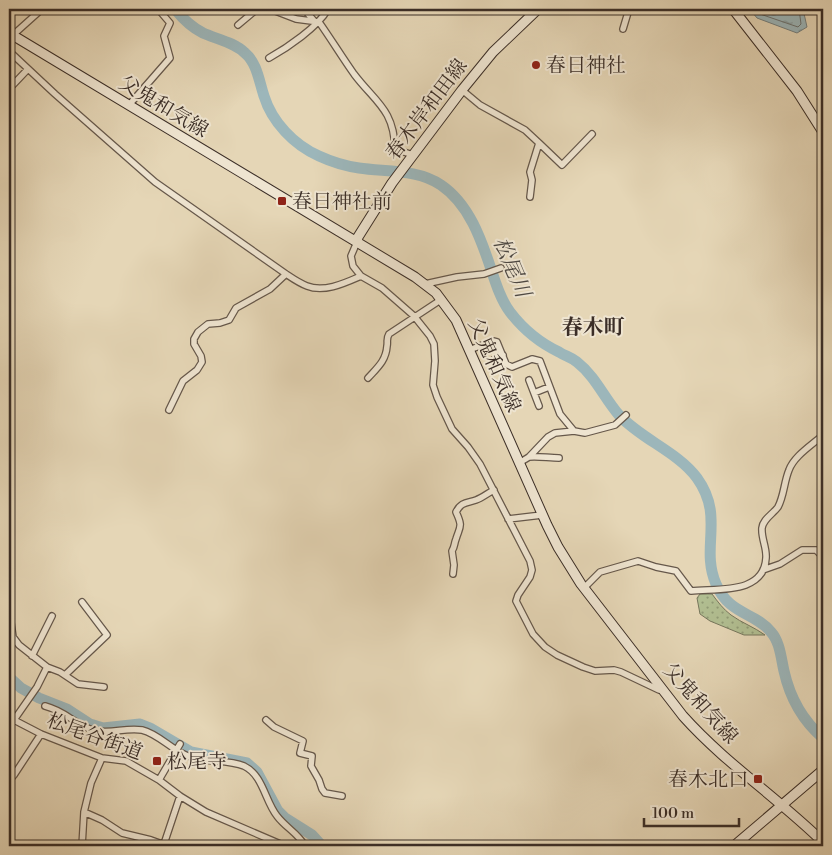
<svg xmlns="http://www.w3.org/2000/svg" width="832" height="855" viewBox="0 0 832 855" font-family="'Libre Bodoni','Noto Serif JP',serif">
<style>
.green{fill:url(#green-dots);stroke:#76765c}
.water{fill:url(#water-ripples);stroke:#75807f}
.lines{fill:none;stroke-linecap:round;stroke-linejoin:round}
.shore{stroke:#6c7270;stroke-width:1}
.river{stroke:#9cb6ba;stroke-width:11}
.street-casing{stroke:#66584b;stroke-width:8}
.secondary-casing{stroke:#3b2e27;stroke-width:11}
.street{stroke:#eee4d0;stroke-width:5.5}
.secondary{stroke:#eee4d0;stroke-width:9}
.poi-dot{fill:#8f2418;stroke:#eee4d0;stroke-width:2}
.labels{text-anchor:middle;stroke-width:4;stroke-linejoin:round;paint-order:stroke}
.poi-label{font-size:20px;fill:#3b2e27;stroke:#eee4d0;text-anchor:start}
.street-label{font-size:20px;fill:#3b2e27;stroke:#eee4d0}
.water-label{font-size:21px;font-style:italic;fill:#4e4944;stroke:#eee4d0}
.neighbourhood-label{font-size:21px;font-weight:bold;fill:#3b2e27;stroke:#eee4d0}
</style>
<defs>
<pattern id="green-dots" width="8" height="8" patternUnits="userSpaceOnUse" patternTransform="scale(1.25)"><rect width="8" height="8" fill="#b1be91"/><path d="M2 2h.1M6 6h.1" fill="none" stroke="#919b76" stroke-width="1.8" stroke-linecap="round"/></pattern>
<pattern id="water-ripples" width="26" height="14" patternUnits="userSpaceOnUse" patternTransform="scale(1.25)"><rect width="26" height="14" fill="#9cb6ba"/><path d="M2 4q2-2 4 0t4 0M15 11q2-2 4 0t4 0" fill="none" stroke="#809497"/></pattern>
</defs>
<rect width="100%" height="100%" fill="#e5d6b6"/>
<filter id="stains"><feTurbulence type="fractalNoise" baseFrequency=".004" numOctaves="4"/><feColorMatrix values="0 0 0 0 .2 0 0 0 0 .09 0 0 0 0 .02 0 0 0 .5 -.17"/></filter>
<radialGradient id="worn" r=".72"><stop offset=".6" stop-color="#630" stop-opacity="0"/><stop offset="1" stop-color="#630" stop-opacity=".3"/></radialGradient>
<path class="green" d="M700,594h12c6,8 11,15 19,21 11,8 23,12 34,20h-21l-34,-14 -10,-7 -3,-16z"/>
<path class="water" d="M754,9h49l4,18 -10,6 -40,-15 -5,-6z"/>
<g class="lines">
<path class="shore" d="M758,9l2,5 38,13 3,-3 -2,-15"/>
<path class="river" d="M175,9c8,10 16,18 28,24 13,6 31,9 42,20 12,10 14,28 19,43 8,26 30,49 55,60 13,6 26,10 40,12 27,4 59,1 82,17 28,19 40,54 50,84 5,15 10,31 19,43 13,17 30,31 49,40 6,4 12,5 18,10 19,15 27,36 42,53 22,24 59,37 78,63 28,39 3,69 19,106 13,31 39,28 55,48 9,10 10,26 13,39 6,27 18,49 39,67
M9,677l12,11 18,10 28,11 23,15 13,4 37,-4 10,4 41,24 56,11 10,9 21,39 7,7 27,17 10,11"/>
<defs>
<path id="street" d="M270,9l26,10 23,3c12,17 23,35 35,52 21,28 40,35 41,75l18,6
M304,9l11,13
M238,25l19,-16
M623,29l6,-20
M13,35l29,-26
M9,51l46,43 100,88 131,92c6,4 13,9 21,12 17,7 38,-3 54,-10
M269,58c18,-10 49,-31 59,-49
M9,89l19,-20
M462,90l18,15 45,25 14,13 -9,29 2,8 -2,17
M129,105l41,-47 -6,-22 6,-13 -12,-14
M539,143l23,22 30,-31
M357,242l-6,14 2,10 8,10 21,12 32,28 16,20 4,8 1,17 -2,24 4,12 15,32 16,18 12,17 50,97 2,9 -2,7 -12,18 -2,6 17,33 12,13 12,8 26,12 12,4 19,-1 7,2 38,18h4
M425,284l32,-7 27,-3 17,-6
M469,350l24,-9 4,1 9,22 6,3 20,-8 8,2 20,53 14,17
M493,360l10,-5
M368,378c9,-10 18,-17 19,-32 1,-5 -1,-7 2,-12l53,-35
M529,380l10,26
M534,393l15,-6
M169,410l14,-29 14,-11 5,-8 -1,-6 -7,-12v-5l4,-7 10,-8 12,-1 9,-3 7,-12 34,-19 16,-15
M529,457c9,-1 20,1 30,1
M519,463l10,-6 19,-20 7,-4 19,-2 11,2 30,-8 11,-10
M508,519l34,-4
M763,570l17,-6 22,-14h14l7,7
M453,574l1,-9 -2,-14c3,-5 2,-7 4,-12 4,-13 7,-12 0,-27 5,-10 11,-9 20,-12 6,-2 12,-7 18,-10
M584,588l16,-16 38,-11 18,6 20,4 15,20c26,-3 73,4 75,-33 1,-10 -5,-20 -4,-30 1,-9 11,-14 16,-21 6,-11 6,-25 11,-37 5,-14 23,-25 34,-35
M9,608l4,29 6,8 28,22 -10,20 -23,33 27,14 61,24 24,3 33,19 21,16 26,16 79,34
M32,656l20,-40
M47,667l13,5 18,12 26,3
M65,675l42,-40 -25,-33
M45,706c20,5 31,19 48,24 16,5 32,-3 49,0 17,4 29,20 46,26 17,7 39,3 56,10 19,9 21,35 33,50 9,12 21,17 28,30
M9,718l5,2 -5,4
M266,720l8,7 29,14 -3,12 12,3 -1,10 8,14 3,9 3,4 17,3
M102,758l-11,25 -7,29 18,8 20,13 29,7 17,6
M159,780l21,-36
M9,781l5,-6 27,-41
M164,844l16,-48
M82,846l2,-34"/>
<path id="secondary" d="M733,9l64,82 26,41
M9,33l406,244 21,16 20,27 91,205 11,22 23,37 102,132c42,47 95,82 140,126
M357,242l1,-5 34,-54 70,-93 31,-38 45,-43
M734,846l89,-76"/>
</defs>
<use href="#street" class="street-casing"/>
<use href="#secondary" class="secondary-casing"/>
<use href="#street" class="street"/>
<use href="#secondary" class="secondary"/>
</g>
<g class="poi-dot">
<circle cx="536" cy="65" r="5"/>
<rect x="277" y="196" width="10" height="10" rx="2.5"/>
<rect x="152" y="756" width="10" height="10" rx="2.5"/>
<rect x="753" y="774" width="10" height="10" rx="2.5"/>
</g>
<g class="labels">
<g class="poi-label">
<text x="546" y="72">春日神社</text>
<text x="292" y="208">春日神社前</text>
<text x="167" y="768">松尾寺</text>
<text x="748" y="786" text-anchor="end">春木北口</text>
</g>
<g class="street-label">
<text transform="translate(164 106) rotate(31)" y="7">父鬼和気線</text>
<text transform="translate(426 109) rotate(-53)" y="7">春木岸和田線</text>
<text transform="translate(495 365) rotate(66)" y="7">父鬼和気線</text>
<text transform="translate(701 703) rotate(48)" y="7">父鬼和気線</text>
<text transform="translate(95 736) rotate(20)" y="7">松尾谷街道</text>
</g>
<g class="water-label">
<text transform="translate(512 267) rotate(67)" y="7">松尾川</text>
</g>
<g class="neighbourhood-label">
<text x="593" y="334">春木町</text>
</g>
</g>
<rect width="832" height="855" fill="none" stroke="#e5d6b6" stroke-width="30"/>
<rect x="10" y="10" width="812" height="835" fill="none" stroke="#3b2e27" stroke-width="2.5"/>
<rect x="15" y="15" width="802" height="825" fill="none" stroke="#3b2e27"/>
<path d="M644 818v8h95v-8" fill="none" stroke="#3b2e27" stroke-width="2.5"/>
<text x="652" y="818" font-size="15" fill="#3b2e27" stroke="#eee4d0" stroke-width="4" paint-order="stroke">100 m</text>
<rect width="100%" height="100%" filter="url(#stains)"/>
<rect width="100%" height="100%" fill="url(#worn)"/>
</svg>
